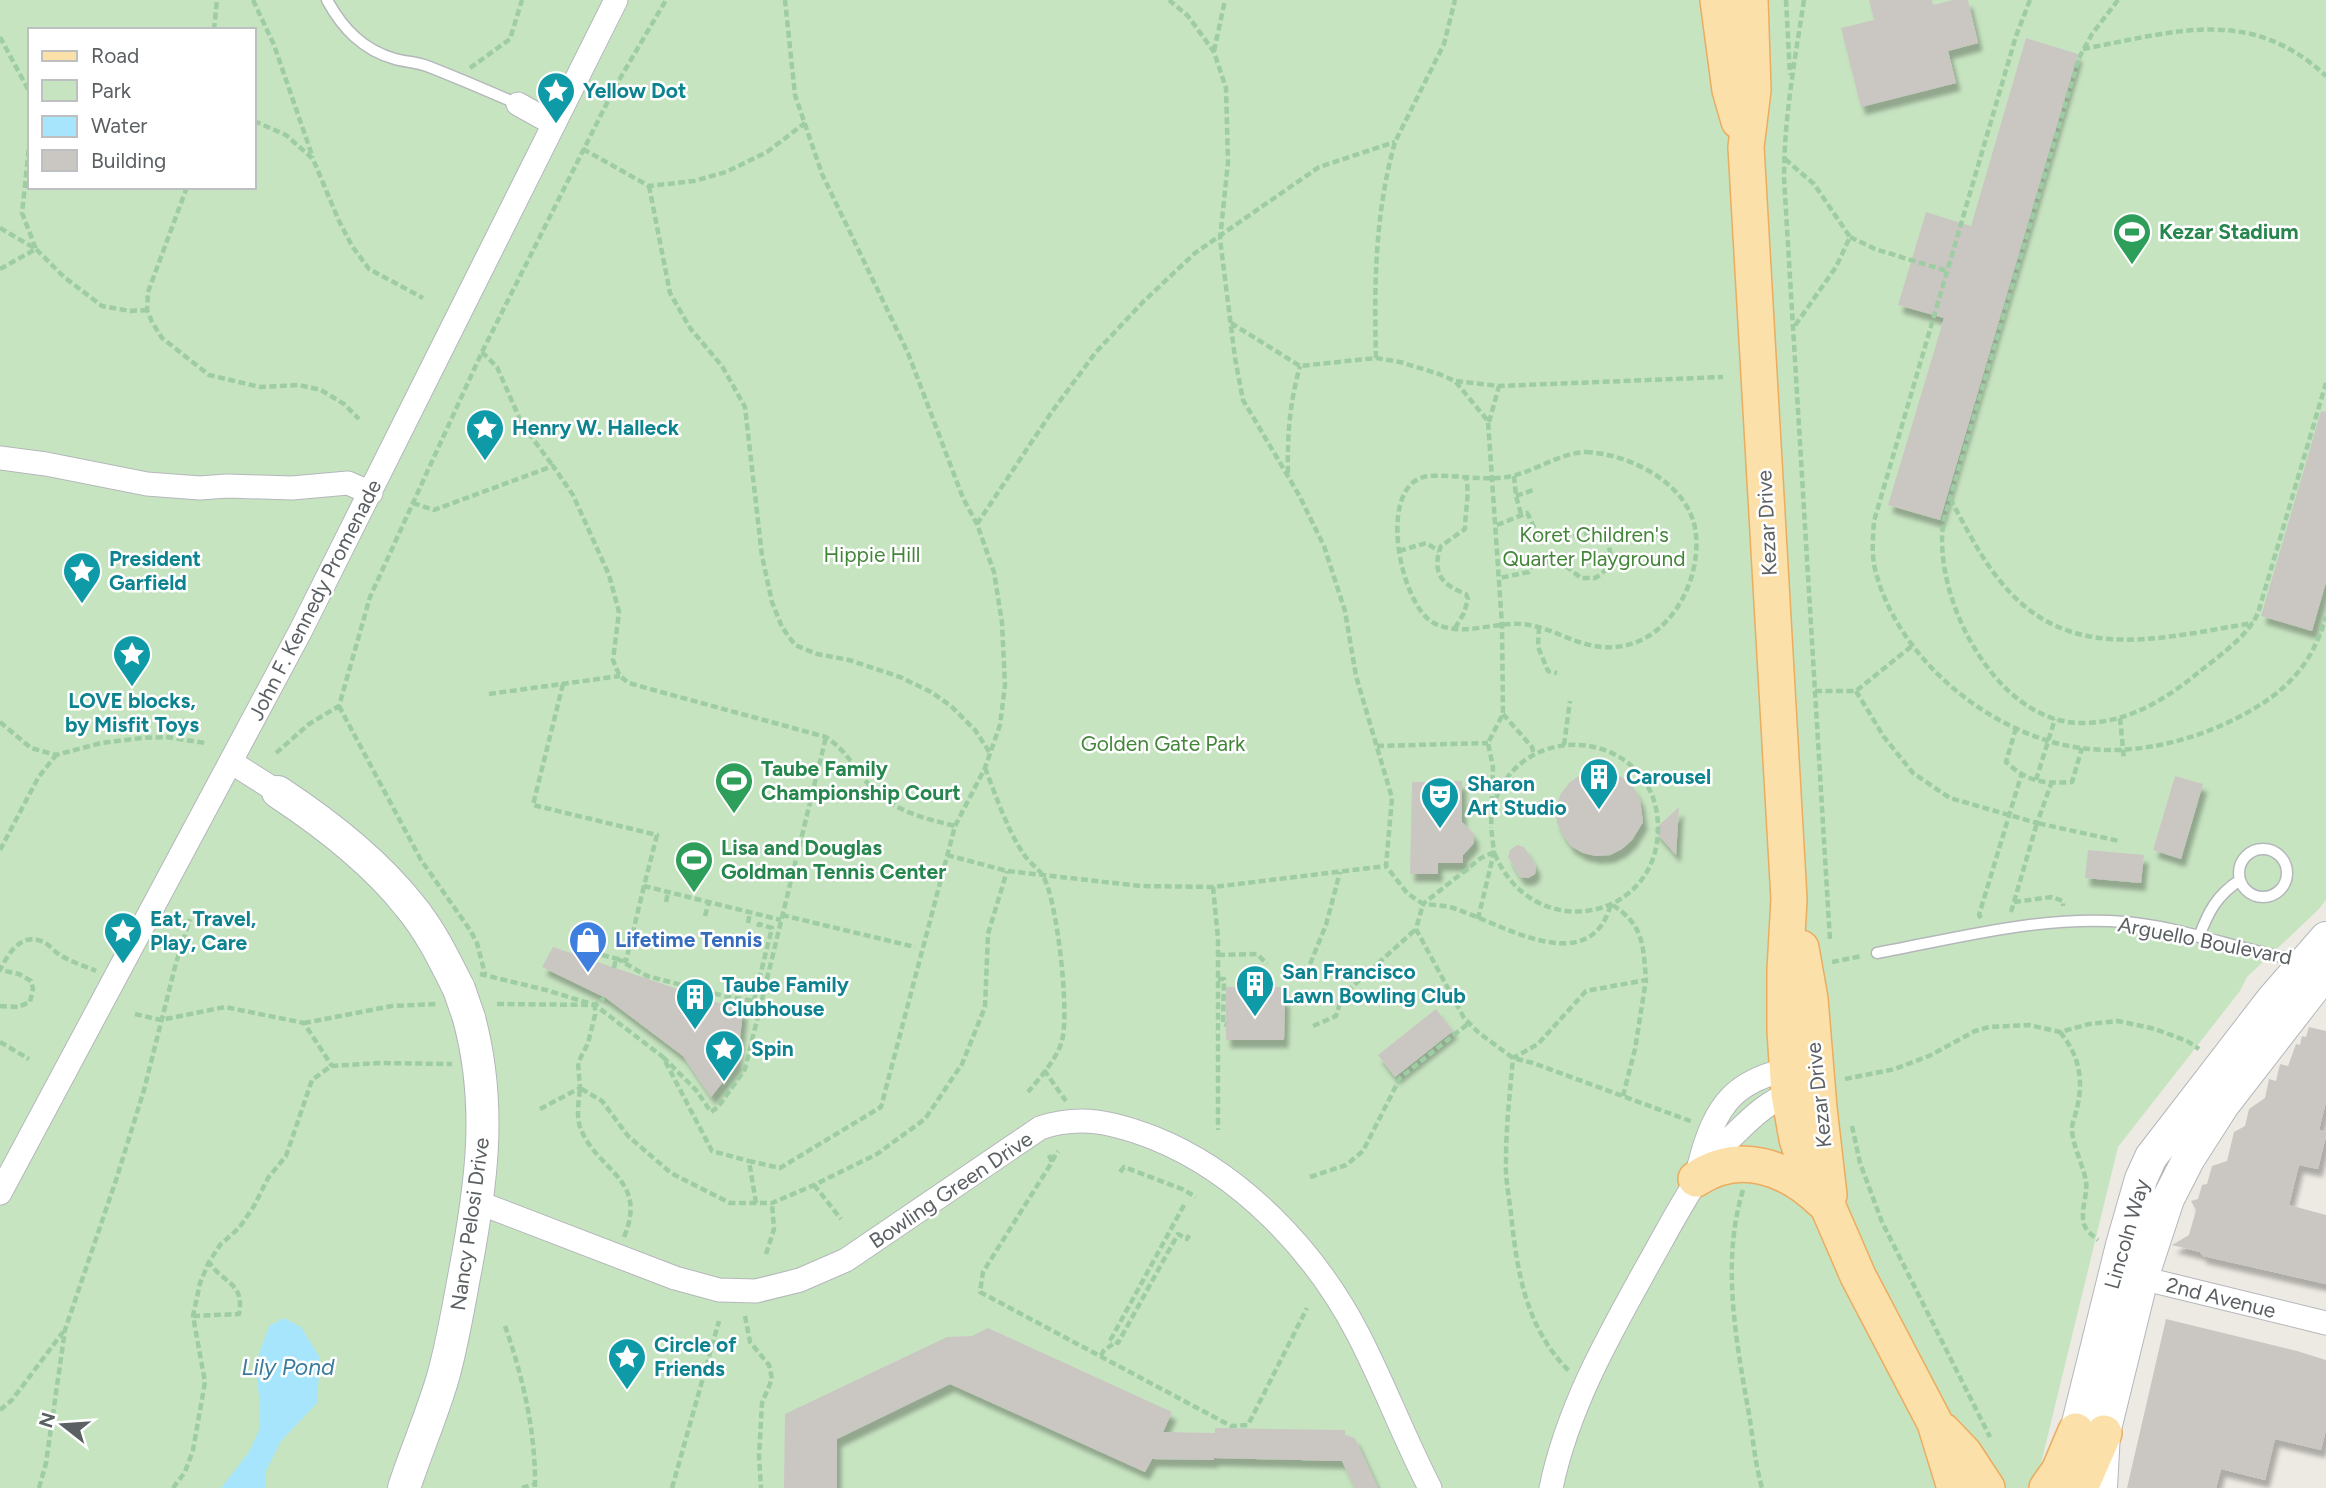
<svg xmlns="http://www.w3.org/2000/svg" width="2326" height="1488" viewBox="0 0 2326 1488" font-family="Figtree,sans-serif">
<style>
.green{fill:#c7e4c1;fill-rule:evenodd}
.water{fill:#a6e5fb}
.building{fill:#cac7c2;filter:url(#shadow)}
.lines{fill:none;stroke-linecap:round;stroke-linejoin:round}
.lane-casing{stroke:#b4b7ba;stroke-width:13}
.street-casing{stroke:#b4b7ba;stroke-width:25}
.secondary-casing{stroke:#b2b7ba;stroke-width:34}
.primary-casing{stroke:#ebac5f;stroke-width:38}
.path{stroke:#9ecca3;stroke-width:4.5;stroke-dasharray:7 3.5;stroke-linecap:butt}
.lane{stroke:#fff;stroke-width:10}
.street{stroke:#fff;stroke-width:23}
.secondary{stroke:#fff;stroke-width:32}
.primary{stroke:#fbe0aa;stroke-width:35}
.secondary-bridge-casing{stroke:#b2b7ba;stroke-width:34;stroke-linecap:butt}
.secondary-bridge{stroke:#fff;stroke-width:32}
.labels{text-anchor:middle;stroke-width:5;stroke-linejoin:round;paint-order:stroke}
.culture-label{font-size:21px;font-weight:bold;fill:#0d838f;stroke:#fff;text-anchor:start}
.leisure-label{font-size:21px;font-weight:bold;fill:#27864d;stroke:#fff;text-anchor:start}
.street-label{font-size:21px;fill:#5b6063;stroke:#fff}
.park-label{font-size:21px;fill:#438539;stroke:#fff}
.shop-label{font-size:21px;font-weight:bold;fill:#366cbe;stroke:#fff;text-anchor:start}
.water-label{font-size:23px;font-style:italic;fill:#3e7b9b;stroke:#fff}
</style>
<defs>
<filter id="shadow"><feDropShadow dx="4.5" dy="8" stdDeviation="2" flood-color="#0004"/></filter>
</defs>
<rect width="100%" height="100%" fill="#edeae3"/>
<path class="green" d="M0,0h2326v900l-7,9 -72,68 -7,14 -122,156 -83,341h-2035zM30,30h224v157h-224z"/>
<path class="water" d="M284,1318l17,9 19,31 -3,45 -36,38 -16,32 1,15h-45l28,-36 10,-22 1,-26 -5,-39 14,-39z"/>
<path class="building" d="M1869,0h63l1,5 20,-5h15l10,43 -30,8 8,32 -95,24 -20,-79 33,-8z
M2026,38l52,16 -138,466 -52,-15 56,-187 -46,-13 28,-93 45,14z
M2321,411l5,1v170l-14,49 -51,-15z
M1594,771l15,1 13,5 11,10 7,13 3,22 -11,18 -10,9 -12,6 -14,1 -13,-3 -12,-7 -8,-11 -6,-12 -1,-14 4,-14 9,-12 11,-8z
M2175,776l28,8 -22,75 -28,-9z
M1462,781v41l12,12v9l-11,12v8h-25v11h-28l2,-92z
M1679,807l-3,48 -22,-25z
M1517,845l7,2 12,19 -1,8 -7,4 -8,-1 -12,-20 2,-7z
M2088,850l56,5 -3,28 -56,-5z
M553,947l190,64 -6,53 -26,33 -28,-41 -77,-58 -64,-31z
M1226,987h55v11h4l-1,42h-58z
M1436,1009l17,22 -58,46 -17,-22z
M2309,1027l17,4v71l-7,28 7,2v4l-8,33 -19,-4 -10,40 37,10v69l-123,-28 -3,-4 -28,-7 17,-10 7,-25 -5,-9 7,-2 4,-14 5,-1 5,-18 15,-5 7,-29 11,-6 4,-17 16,-11 4,-19 7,2 4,-17 8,2 8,-22 4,1 2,-9 4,1z
M2166,1319l131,32 29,9v70l-5,20 -46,-11 -10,41 -44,-11 -5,19h-89z
M988,1328l184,84 -9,20 52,1v-5l130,2v5l10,3 23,50h-23l-13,-27 -128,-3v2l-62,-1 -7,13 -195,-88 -113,55v49h-53l1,-74 162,-77 25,-1z"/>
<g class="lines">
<defs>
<path id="lane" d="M327,0c16,29 36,50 68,59 11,3 22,3 32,7 31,12 61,25 91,38
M2239 873a24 24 0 1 1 48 0a24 24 0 1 1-48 0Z
M2199,937c9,-25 18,-42 41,-57
M1877,953c81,-15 165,-38 248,-31 60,5 117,30 176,38"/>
<path id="street" d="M518,104l36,20
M0,458l46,6 101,20 53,4 27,-2 65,2 56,-5 23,10
M231,762l47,30
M1699,1166c16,-63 37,-89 102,-99
M0,1193l301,-563 315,-630
M477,1202l198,76 44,12 37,1 44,-11 46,-20 194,-132c41,-14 75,-5 114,10 87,35 161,113 204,196 26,50 46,104 72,154
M2129,1275l197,48
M1551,1488c17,-81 57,-151 97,-223 29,-51 51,-99 95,-139 18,-17 33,-30 58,-34"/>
<path id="secondary" d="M278,792c47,31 96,69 131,113 21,25 35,54 50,84
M2076,1431l46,-186 19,-66 10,-22 121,-157 54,-62
M404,1488c12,-37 28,-73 39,-111 9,-32 15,-67 21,-100 17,-89 29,-170 5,-259
M2101,1488l3,-55 38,-155 26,-79 21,-41 34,-53 103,-133"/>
<path id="primary" d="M1718,0l12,90 9,31
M1750,0l3,90 -7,57 43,752 -4,71v60l4,64 8,45 13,39 19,31 29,67 77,147 20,65
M1801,948l9,51 9,109 10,87
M1696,1179c43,-29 91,-12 126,22
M1943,1431l21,22 23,35
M2047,1488l12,-17 17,-40
M2080,1488l24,-55"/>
</defs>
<use href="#lane" class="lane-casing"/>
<use href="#street" class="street-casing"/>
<use href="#secondary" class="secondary-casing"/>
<use href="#primary" class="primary-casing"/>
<path class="path" d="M253,0l21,45 39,113
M1169,0l19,16 26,36 12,36 2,74 -8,77 15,119 8,42 56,95 25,51 21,65 11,65 36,122 -6,68 21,27 16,11 -7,25 48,89 15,15 34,25 20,5 160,59
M1786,0l4,75
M1804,0c-9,59 -20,118 -20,178l46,762
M2030,0l-14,36 -142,485c-1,17 -3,35 2,52 24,90 122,168 214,176 50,5 105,-9 149,-32 46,-24 72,-50 87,-100
M2118,0l-26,34 -13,24 -135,461c-14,75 51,203 136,204 46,1 85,-23 119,-51 20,-16 49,-36 59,-59l68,-230
M214,30l3,-30
M0,37l30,56
M2083,49c91,-17 167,-44 243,27
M1214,51l11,-51
M470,68l40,-29 12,-39
M254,121l32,14 27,24 26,62 13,25 17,23 54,29
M583,149l66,37 45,-5 32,-9 41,-20 38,-29
M1785,159l29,25 36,53 -14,30 -42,60
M649,186l21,107 20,35 32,38 23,41 17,149 10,46 10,25 13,18 22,9 32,6 51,17 31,15 20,14 24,24 15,23
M187,187l-39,105 -1,18 5,12 10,16 47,37 51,12 39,-2 22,5 23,14 15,15
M0,228l36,21 28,28 38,29 28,5 17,-1
M1850,237l25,12 72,22
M0,269l36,-20 -14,-36 8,-75
M1231,323l69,43 76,-8 24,4 39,12 16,7 33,40 14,204 1,89 -15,29 5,24 -2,61
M482,352l15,15 25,57 31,42
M1376,358c-2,-74 -1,-145 19,-216l49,-98 11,-44
M1456,381l43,5 224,-9
M1489,422l10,-36
M1586,452c45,2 106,33 110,83 5,53 -34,117 -93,112 -29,-2 -53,-21 -82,-23 -28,-2 -62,14 -89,-2 -33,-21 -56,-139 -4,-146 28,-2 57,6 84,0 26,-6 47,-23 74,-24z
M1288,473c-1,-38 2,-71 12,-107
M1514,476l2,20 5,18
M1516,496l20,-7
M1950,499c15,26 28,54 47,78 68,90 162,61 256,46
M413,503l21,7 119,-44 20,29 36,80 10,37 -6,48 3,8 4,8 9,7 21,6 176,48c21,14 28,31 44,49 23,25 53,32 85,40
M977,524l74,-111 45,-61 47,-50 52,-49 124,-86 76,-25
M1497,525l30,-12c4,6 6,14 10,20 13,18 36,0 53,0l17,9c7,15 3,28 -12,36h-14l-14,-11 -29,-8 -4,1 -5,12 -30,6
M1399,551l27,-8 13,8
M1539,627l-1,20 10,24 9,2
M1455,628l9,-15 4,-14 -2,-5c-24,-9 -35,-21 -25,-48l24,-17c0,-19 5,-33 1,-52
M563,684l-30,121 124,30 -13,51 137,34
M1815,691h41l57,-46
M1856,691l28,46 29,36 37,25 87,25 14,-39
M489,694l131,-18
M339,706l82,154 49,70 7,13 8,31
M1503,714l29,33 2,8
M2120,718l4,41
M0,722l31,26 25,7 45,-12 41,-5 24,-1 39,6
M2016,728l-10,34c22,20 37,22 66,20l10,-34
M1564,745l6,-44
M1377,746l111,-3
M276,753l33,-29 30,-18 31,-109 112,-245 133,-265 51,-87
M985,768c11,28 23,64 40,88 5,7 13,12 18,20 14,22 28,143 18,168 -6,17 -22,35 -33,48
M2036,780l19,-61
M1493,808c25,-94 163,-79 165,18 2,95 -126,121 -164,26
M0,850l38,-72 18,-23
M1494,852l-13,6 -58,46c8,1 18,1 27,3 48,14 139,76 161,-3 33,21 32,40 35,76l-60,11 -48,53 -25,14c-3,34 -7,68 -7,102 -1,18 3,36 5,54 6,58 15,114 58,157
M947,855l60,16 134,15 72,1 173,-21
M1213,887l5,51v192
M666,902l2,-10
M2014,902l38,-5 11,4v5
M2011,912l26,-89 82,18
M782,915l133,32
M705,916l4,-14
M1981,918l-2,-3 42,-139
M1478,919l16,-67 -3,-25
M748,923l2,-11
M602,955l24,6 18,-75
M1218,955l39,-1 10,10
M1832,962l30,-6
M1310,964l16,-39 14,-53
M614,968l2,-10 31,18 81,21 33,5
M480,974l66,16 49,15 68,52 49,94 37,10
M1218,979h6l-1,45 3,1
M754,1000l18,-72 -13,-4 -1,5
M497,1004l98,1 9,-7
M0,1006l18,1 12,-5 3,-13 -2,-8 -12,-7 -19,-4c9,-18 23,-41 47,-26 4,3 8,8 13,11 11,7 25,11 36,16
M135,1014l26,6 64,-13 79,16 28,43
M304,1023l88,-17 46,-2
M1313,1026l23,-10 6,-20 74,-67
M2060,1032c19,23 24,47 17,76 -1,6 -5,14 -5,21 0,15 11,36 14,52 2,15 -6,28 -2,43 2,7 8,11 14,16
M0,1042l29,17
M663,1057l33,33 15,22 7,-5 27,-38 81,-332
M1044,1070l22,31
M1845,1079l50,-10 34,-13 46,-25 14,-4 40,-2 31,7 29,-8 29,-3 37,8 32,12 12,8
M1623,1096l12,-47 11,-69
M540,1109l40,-21 -2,-25 10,-20 7,-28v-10
M1852,1126l8,37 22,59 108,215
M1049,1155l3,7 -69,110 -3,20 251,134 17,-1 59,-117
M1052,1161l6,-10
M1120,1172l4,-5 58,22 14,8
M1310,1177l36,-12 17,-14 37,-73 69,-55
M814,1185l27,34
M1743,1190c-22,72 -7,151 6,224 4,24 6,50 13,74
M756,1203l-7,-42 31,7 101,-61 74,-281 30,-58 15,-43 5,-40 -3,-62 -8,-51 -17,-48 -14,-26 -55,-145 -86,-179 -27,-79 -10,-95
M1184,1205l-73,134 7,4 60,-109 9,5 2,-4
M624,1237c25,-59 -28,-66 -44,-110 -4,-12 -1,-27 0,-39l22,13 26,35 43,37 59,30h42l42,-18 63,-31 48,-35 37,-55 23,-57 3,-73 19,-63
M766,1254l8,-25 -2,-26
M193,1316l46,-2c6,-32 -16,-30 -30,-52
M745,1316l5,26 19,23 3,14 -10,24 -3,53 2,32
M505,1326c18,51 31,107 30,162
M1101,1356l3,-6 12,-8
M0,1410l12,-10 51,-68
M39,1488l7,-25 19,-133 51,-150 28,-90 32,-127 14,-44
M173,1488l12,-16 8,-22 12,-68 -12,-66 7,-33 9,-21 11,-17 19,-17 15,-22 14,-28 18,-22 26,-76 19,-14 49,-3 72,1
M522,1488l13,-4
M672,1488l47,-167"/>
<use href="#lane" class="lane"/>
<use href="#street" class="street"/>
<use href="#secondary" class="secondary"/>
<use href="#primary" class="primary"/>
<defs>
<path id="secondary-bridge" d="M459,989l10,29"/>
</defs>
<use href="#secondary-bridge" class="secondary-bridge-casing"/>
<use href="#secondary-bridge" class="secondary-bridge"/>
</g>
<defs>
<symbol id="sight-pin" viewBox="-11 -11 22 30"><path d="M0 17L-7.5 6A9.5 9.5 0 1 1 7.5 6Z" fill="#0f9aa8" stroke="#fff"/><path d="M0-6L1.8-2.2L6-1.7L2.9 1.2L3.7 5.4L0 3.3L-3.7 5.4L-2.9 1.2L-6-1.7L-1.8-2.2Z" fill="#fff"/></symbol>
<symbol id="stadium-pin" viewBox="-11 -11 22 30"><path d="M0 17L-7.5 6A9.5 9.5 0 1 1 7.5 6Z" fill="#2e9e5b" stroke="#fff"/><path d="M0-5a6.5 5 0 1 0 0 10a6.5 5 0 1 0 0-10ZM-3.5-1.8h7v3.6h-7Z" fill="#fff"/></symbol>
<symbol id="building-pin" viewBox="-11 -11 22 30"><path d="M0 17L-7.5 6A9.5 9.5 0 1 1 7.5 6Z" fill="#0f9aa8" stroke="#fff"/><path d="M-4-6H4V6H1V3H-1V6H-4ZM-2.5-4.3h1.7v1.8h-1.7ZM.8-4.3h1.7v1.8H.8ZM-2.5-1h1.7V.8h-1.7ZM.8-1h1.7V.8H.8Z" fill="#fff"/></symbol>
<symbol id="theatre-pin" viewBox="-11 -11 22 30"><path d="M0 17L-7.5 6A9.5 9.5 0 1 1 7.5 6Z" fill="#0f9aa8" stroke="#fff"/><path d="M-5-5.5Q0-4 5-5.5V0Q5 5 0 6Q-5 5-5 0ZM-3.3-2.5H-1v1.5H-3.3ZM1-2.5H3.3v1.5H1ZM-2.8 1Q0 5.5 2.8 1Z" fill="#fff"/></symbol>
<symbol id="shop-pin" viewBox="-11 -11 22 30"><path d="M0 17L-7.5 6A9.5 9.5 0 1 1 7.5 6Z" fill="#3f7fe0" stroke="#fff"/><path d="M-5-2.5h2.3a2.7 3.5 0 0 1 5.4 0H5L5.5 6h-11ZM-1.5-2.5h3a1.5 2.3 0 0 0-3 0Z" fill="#fff"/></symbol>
</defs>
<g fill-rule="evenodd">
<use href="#sight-pin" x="534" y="69" width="44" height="60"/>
<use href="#stadium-pin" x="2110" y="210" width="44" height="60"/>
<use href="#sight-pin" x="463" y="406" width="44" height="60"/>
<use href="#sight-pin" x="60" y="549" width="44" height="60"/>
<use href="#sight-pin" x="110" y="632" width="44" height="60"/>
<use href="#building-pin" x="1577" y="755" width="44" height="60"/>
<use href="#stadium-pin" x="712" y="759" width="44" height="60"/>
<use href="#theatre-pin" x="1418" y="774" width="44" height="60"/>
<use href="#stadium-pin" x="672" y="838" width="44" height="60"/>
<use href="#sight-pin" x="101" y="909" width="44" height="60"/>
<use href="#shop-pin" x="566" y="918" width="44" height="60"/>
<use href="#building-pin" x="1233" y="962" width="44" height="60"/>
<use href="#building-pin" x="673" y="975" width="44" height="60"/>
<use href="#sight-pin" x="702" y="1027" width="44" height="60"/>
<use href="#sight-pin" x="605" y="1335" width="44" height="60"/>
</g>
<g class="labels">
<g class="culture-label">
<text x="583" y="98">Yellow Dot</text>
<text x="512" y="435">Henry W. Halleck</text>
<text x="109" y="566">President<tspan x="109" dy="24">Garfield</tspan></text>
<text x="132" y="708" text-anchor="middle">LOVE blocks,<tspan x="132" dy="24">by Misfit Toys</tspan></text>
<text x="1626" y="784">Carousel</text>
<text x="1467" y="791">Sharon<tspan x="1467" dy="24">Art Studio</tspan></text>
<text x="150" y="926">Eat, Travel,<tspan x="150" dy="24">Play, Care</tspan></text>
<text x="1282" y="979">San Francisco<tspan x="1282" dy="24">Lawn Bowling Club</tspan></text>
<text x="722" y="992">Taube Family<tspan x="722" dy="24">Clubhouse</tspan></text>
<text x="751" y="1056">Spin</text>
<text x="654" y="1352">Circle of<tspan x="654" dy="24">Friends</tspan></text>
</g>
<g class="leisure-label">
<text x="2159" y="239">Kezar Stadium</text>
<text x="761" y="776">Taube Family<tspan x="761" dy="24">Championship Court</tspan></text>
<text x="721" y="855">Lisa and Douglas<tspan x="721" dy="24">Goldman Tennis Center</tspan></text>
</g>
<g class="street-label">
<text transform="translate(1767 523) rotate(-93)" y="7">Kezar Drive</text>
<text transform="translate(315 600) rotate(-63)" y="7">John F. Kennedy Promenade</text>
<text transform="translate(2205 941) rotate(11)" y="7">Arguello Boulevard</text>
<text transform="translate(1819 1095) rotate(-96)" y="7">Kezar Drive</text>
<text transform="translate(951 1190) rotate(-34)" y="7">Bowling Green Drive</text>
<text transform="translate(470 1224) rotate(-82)" y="7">Nancy Pelosi Drive</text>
<text transform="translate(2127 1234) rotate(-74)" y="7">Lincoln Way</text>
<text transform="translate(2221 1298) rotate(14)" y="7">2nd Avenue</text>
</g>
<g class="park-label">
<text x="1594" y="542">Koret Children's<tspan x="1594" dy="24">Quarter Playground</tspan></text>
<text x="872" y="562">Hippie Hill</text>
<text x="1163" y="751">Golden Gate Park</text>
</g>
<g class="shop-label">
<text x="615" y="947">Lifetime Tennis</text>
</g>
<g class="water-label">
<text x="288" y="1375">Lily Pond</text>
</g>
</g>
<rect x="28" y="28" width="228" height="161" fill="#ffffff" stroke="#bdbfc1" stroke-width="2"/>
<rect x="42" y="51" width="35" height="10" fill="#fbe0aa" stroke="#bdbfc1" stroke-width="2"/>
<text x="91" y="63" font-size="21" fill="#5b6063">Road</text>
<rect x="42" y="80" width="35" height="21" fill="#c7e4c1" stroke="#bdbfc1" stroke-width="2"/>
<text x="91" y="98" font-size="21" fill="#5b6063">Park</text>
<rect x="42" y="116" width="35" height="21" fill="#a6e5fb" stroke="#bdbfc1" stroke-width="2"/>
<text x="91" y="133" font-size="21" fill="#5b6063">Water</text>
<rect x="42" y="150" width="35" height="21" fill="#cac7c2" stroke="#bdbfc1" stroke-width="2"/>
<text x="91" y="168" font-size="21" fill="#5b6063">Building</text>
<g transform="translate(63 1425) rotate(287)" stroke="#ffffff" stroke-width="5" paint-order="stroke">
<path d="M0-5L12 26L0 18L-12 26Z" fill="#5b6063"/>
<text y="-10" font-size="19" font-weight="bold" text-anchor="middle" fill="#5b6063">N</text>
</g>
</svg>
